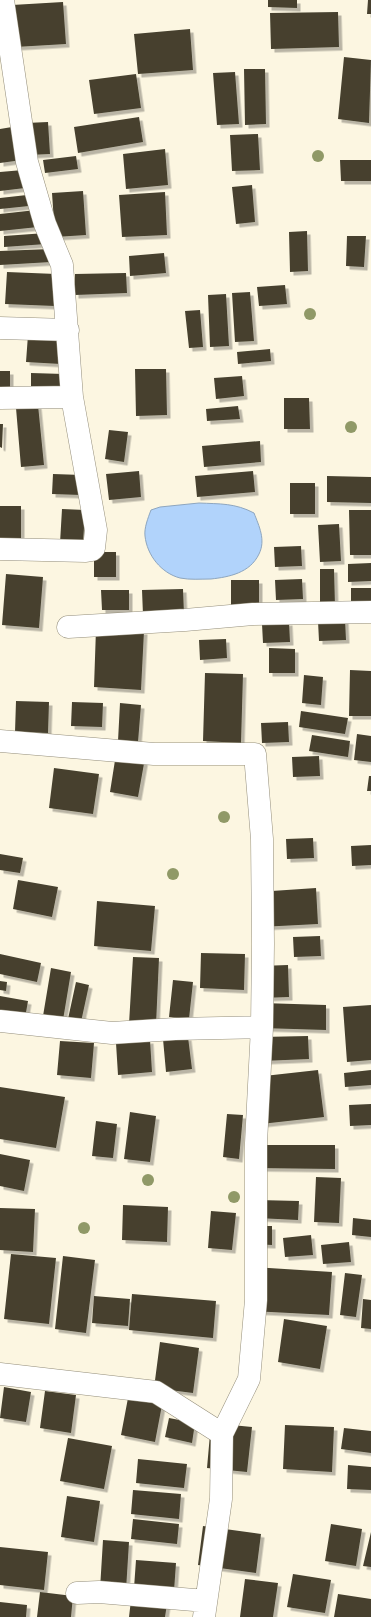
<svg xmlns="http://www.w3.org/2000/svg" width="371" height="1617" viewBox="0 0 371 1617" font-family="'Work Sans',sans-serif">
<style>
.water{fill:#b1d3fb;stroke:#8ea6bf}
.building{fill:#46412f;filter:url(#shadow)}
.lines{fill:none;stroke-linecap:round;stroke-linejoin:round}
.minor-casing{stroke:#948e7b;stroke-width:23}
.minor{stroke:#fff;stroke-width:22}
.tree{fill:#909967}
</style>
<defs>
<filter id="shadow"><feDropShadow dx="3.5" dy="3.5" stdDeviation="0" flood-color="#0004"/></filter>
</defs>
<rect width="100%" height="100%" fill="#fcf6e1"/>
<path class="water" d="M199,503c21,1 36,0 55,10 5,13 12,27 5,41 -9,19 -30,23 -48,25 -11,0 -21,1 -31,-1 -19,-5 -33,-23 -35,-42 -1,-8 3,-18 6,-26l9,-3z"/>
<path class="building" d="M268,0h29v8l-29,-1z
M368,0h3v14h-4z
M63,2l3,42 -51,3 -3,-42z
M338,12l1,35 -68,2 -1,-36z
M190,29l3,41 -55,4 -4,-40z
M344,57l27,3 -2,63 -31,-4z
M244,69h21l1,55 -21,1z
M235,72l4,52 -22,1 -4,-52z
M136,74l5,34 -47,6 -5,-34z
M139,117l4,25 -65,11 -4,-26z
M48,122l2,32 -22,1 -2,-32z
M18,126l4,34 -22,3v-34z
M258,134l2,36 -28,1 -2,-36z
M165,149l3,36 -42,4 -3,-35z
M76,156l2,13 -33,4 -2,-13z
M340,160h31v21h-30z
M23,170l2,18 -25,3v-19z
M252,185l3,37 -19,2 -4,-37z
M83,191l3,44 -31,2 -3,-44z
M165,192l2,43 -45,2 -3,-42z
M27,195l2,11 -29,3v-11z
M36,210l2,17 -38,4v-17z
M307,231l1,40 -18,1 -1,-40z
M46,233v11l-42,3v-11z
M347,236h19l-2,31 -18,-1z
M50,249l1,13 -51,3v-14z
M164,253l2,20 -36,3 -1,-20z
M7,272l49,2 -1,32 -50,-2z
M126,273l1,20 -52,2v-21z
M285,285l2,19 -28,2 -2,-19z
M250,292l4,49 -19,1 -3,-49z
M226,294l3,52 -19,1 -2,-52z
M200,310l3,37 -14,1 -4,-37z
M28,335l35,2 -2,27 -35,-2z
M270,349l1,12 -33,3 -1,-12z
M135,369h31l1,46 -31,1z
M0,371h10v21l-10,-1z
M31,373l33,1v18l-33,-1z
M242,376l2,20 -28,3 -2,-21z
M284,398h25l1,31h-26z
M38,405l6,60 -23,2 -5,-59z
M238,406l2,13 -33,2 -1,-12z
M0,424h3l-1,24 -2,-1z
M109,430l19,2 -4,30 -19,-3z
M260,441l1,21 -57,5 -2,-21z
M139,471l2,26 -32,3 -3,-26z
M253,471l2,21 -58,5 -2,-21z
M53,474l29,1 -1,20 -29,-1z
M327,476l44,1v26l-44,-1z
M290,483h25v31h-25z
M0,506h21v36h-21z
M62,509l23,1 -2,34 -23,-1z
M349,510h22v45h-21z
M339,524l2,37 -21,1 -2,-37z
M301,546l1,20 -27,1 -1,-20z
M94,552h22v25h-22z
M371,563v18l-23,1v-18z
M320,569h14l1,37h-15z
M6,574l37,3 -4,51 -37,-3z
M302,579l1,20 -27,1 -1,-20z
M231,580h28v29h-28z
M351,588h20v20l-20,-1z
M183,589l1,25 -41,1 -1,-25z
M101,590h28v20h-27z
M345,619l1,21 -27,1 -1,-20z
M289,622l1,20 -27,1 -1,-19z
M96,629l48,2 -3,59 -47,-3z
M226,639l1,19 -27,2 -1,-20z
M269,648l26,1v24h-26z
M350,670l21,1v45h-22z
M205,673l38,1 -2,69 -38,-2z
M304,675l19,2 -2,28 -19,-2z
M16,701l33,1 -1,31 -33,-1z
M72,702l31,1 -1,24 -31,-1z
M120,703l21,2 -3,37 -20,-1z
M301,711l47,7 -3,16 -46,-7z
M288,722l1,20 -27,1 -1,-20z
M357,734l14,2v26l-17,-2z
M312,735l38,6 -2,16 -39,-6z
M116,754l29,4 -7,39 -28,-5z
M319,756l1,20 -27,1 -1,-20z
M54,768l45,6 -6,40 -44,-6z
M369,776h2v15h-4z
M313,838l1,20 -27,1 -1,-20z
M371,845v20l-19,1 -1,-20z
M0,854l23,4 -3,15 -20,-3z
M18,880l40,7 -6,30 -39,-8z
M316,888l2,36 -58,3 -3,-35z
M97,901l58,5 -4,45 -57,-5z
M320,936l1,20 -27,1 -1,-20z
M201,953l44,1 -1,36 -44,-2z
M0,954l41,9 -4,19 -37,-8z
M133,957l26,1 -3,67 -27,-1z
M288,965l1,32 -28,1 -1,-32z
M51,968l20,4 -8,48 -20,-4z
M173,980l20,2 -4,37 -20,-2z
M0,981l7,1 -1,9 -6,-1z
M76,982l13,3 -8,37 -13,-3z
M0,996l28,5 -3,17 -25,-5z
M262,1003l64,2v25l-65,-2z
M371,1005v55l-24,2 -4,-55z
M308,1036l1,23 -47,2 -1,-24z
M188,1037l4,32 -26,3 -3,-33z
M150,1040l2,32 -34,3 -2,-32z
M60,1041l34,2 -3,35 -34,-3z
M318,1070l6,47 -63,7 -6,-47z
M371,1070v15l-26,2 -1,-14z
M0,1087l65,10 -9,51 -56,-9z
M371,1104v21l-21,1 -1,-21z
M130,1112l26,4 -6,46 -26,-3z
M227,1114l16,1 -4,44 -16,-2z
M96,1121l21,3 -4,34 -21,-2z
M254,1145h81v24l-81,-1z
M0,1154l30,6 -6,31 -24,-5z
M316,1177l25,1 -2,45 -25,-1z
M258,1200l41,1 -1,19 -41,-2z
M123,1205l45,2 -1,35 -45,-2z
M0,1208l35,1 -2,43 -33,-2z
M211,1211l25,2 -4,37 -24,-2z
M353,1218l18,2v17l-19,-2z
M252,1226h20v19l-20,-1z
M311,1235l2,20 -28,2 -2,-19z
M349,1242l2,20 -28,2 -2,-19z
M11,1254l45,4 -7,66 -45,-5z
M63,1256l32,4 -9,73 -31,-4z
M253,1267l79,5 -3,43 -78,-4z
M345,1273l17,2 -6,42 -16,-2z
M132,1294l84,7 -3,37 -84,-8z
M94,1296l36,3 -2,27 -36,-3z
M363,1299l8,1v29l-10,-1z
M284,1319l43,7 -7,43 -42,-7z
M160,1342l39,6 -6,45 -39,-5z
M4,1387l27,5 -5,30 -26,-4z
M45,1391l31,4 -5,38 -31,-5z
M128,1398l34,7 -7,37 -34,-7z
M169,1418l26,5 -3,20 -27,-6z
M211,1423l41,4 -5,45 -40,-4z
M285,1425l49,2 -2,45 -49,-3z
M344,1428l27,3v22l-30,-4z
M68,1438l44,8 -8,43 -44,-8z
M138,1459l49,5 -3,24 -48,-5z
M348,1465l23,2v23l-24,-1z
M133,1490l48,4 -2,25 -48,-5z
M67,1496l33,5 -6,41 -33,-5z
M133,1519l46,5 -2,20 -46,-5z
M331,1524l31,5 -6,37 -31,-5z
M203,1526l58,8 -5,39 -58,-8z
M371,1532v35l-8,-1z
M103,1540l26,2 -3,48 -26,-1z
M0,1547l48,5 -4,38 -44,-5z
M136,1560l40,3 -2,28 -40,-3z
M293,1574l38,6 -6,33 -38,-6z
M245,1579l33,4 -5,34h-33z
M40,1592l33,4 -2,21h-34z
M338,1594l33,5v18h-37z
M131,1600l36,4 -2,13h-36z
M0,1602l27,3 -1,12h-26z"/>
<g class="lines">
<defs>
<path id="minor" d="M0,328l68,2
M0,398l72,-1 -10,-132 -17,-41 -18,-62 -24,-162
M0,549l86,2 6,-1 2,-2 2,-18 -24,-133
M68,627l117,-7 68,-6 118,-2
M0,741l154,13h101l7,85 1,105 -1,83 -6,116v157l-7,79 -27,55 -1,65 -17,118
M0,1021l112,12 63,-4 87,-2
M0,1374l156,18 66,42
M77,1593l22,-1 107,9"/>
</defs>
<use href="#minor" class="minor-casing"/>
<use href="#minor" class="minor"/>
</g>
<g class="tree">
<circle cx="318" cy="156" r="6"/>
<circle cx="310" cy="314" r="6"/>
<circle cx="351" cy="427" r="6"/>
<circle cx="224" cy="817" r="6"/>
<circle cx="173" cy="874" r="6"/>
<circle cx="148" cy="1180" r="6"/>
<circle cx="234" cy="1197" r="6"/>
<circle cx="84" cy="1228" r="6"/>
</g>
</svg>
